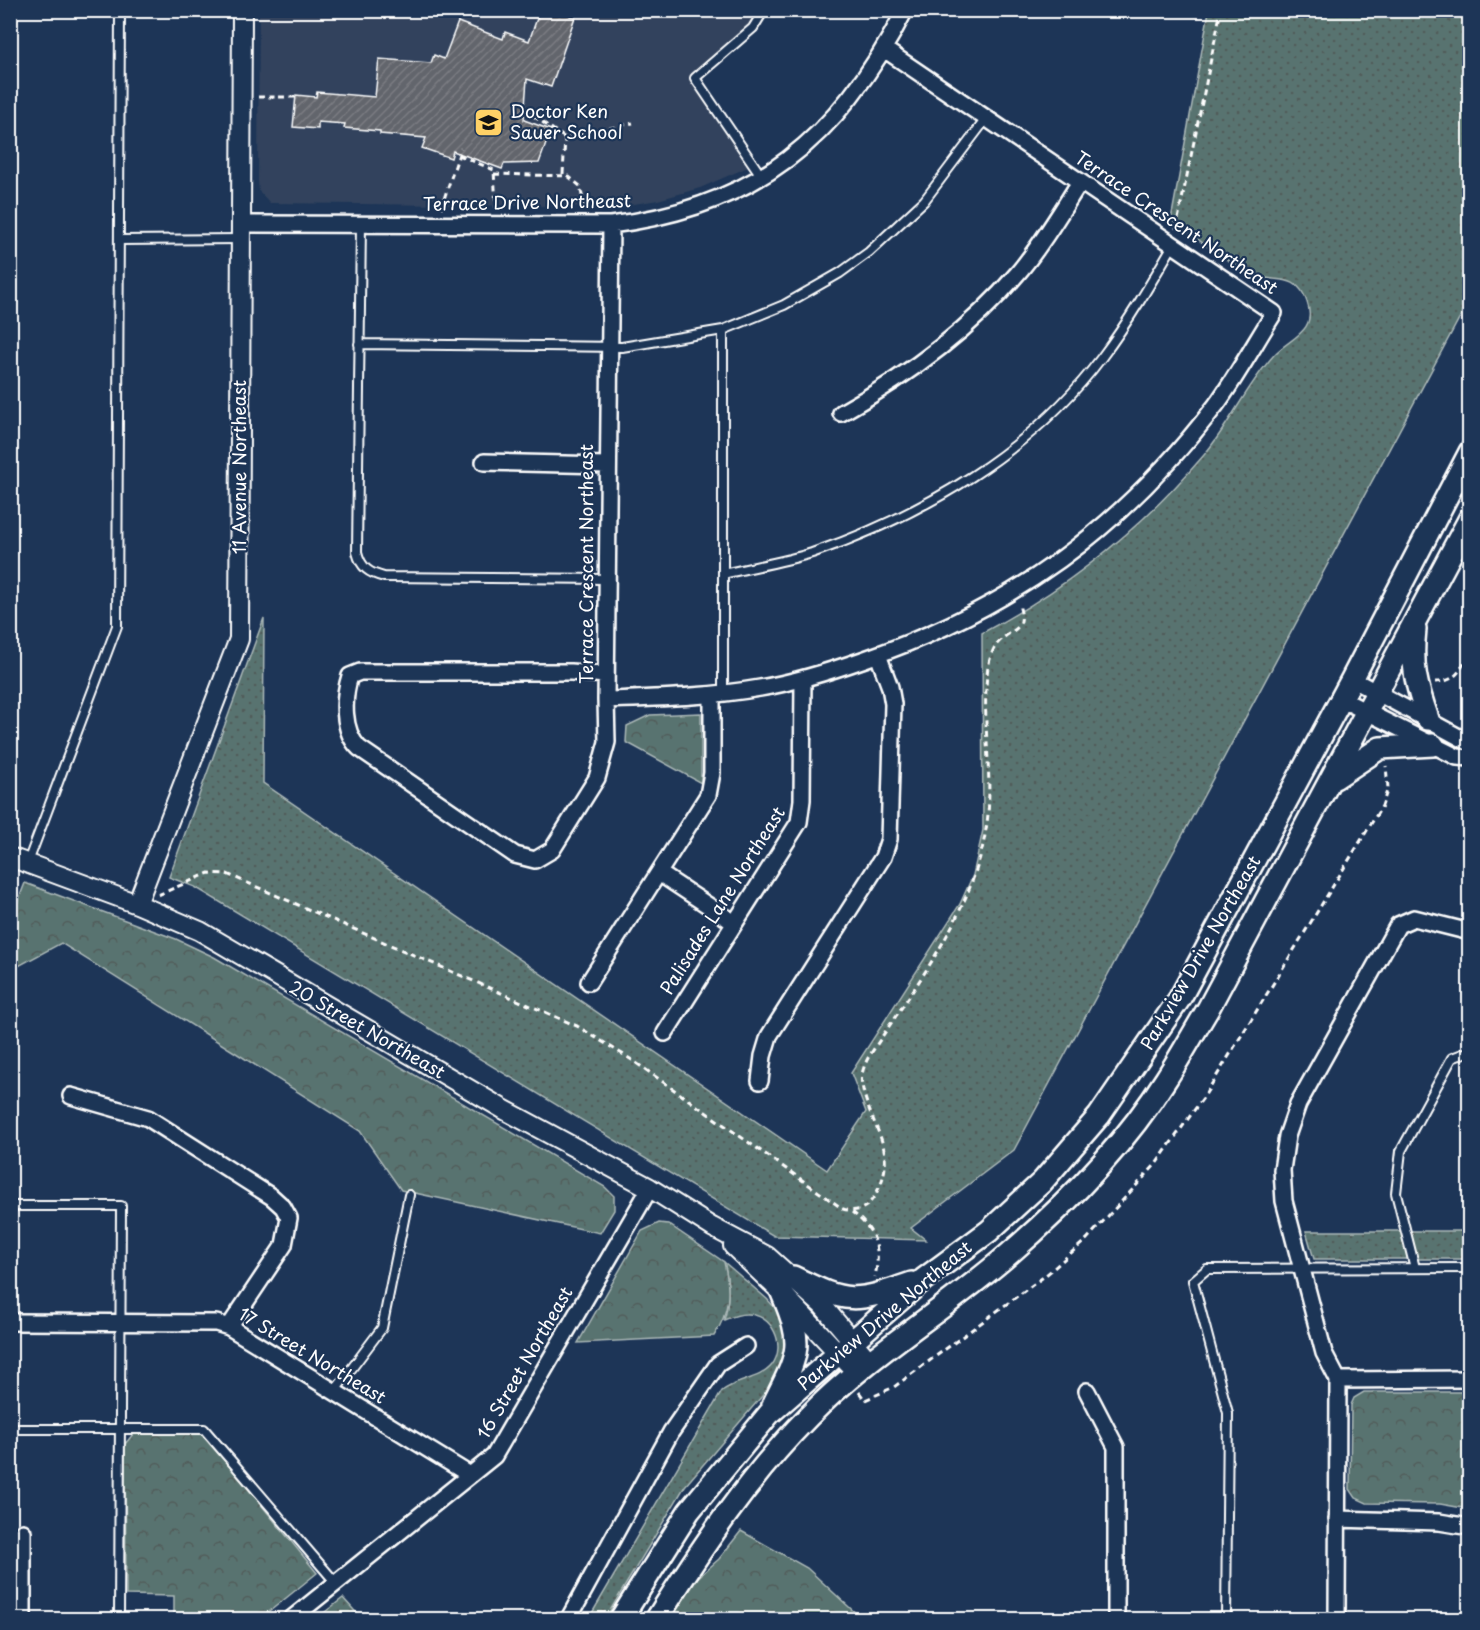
<svg xmlns="http://www.w3.org/2000/svg" width="1480" height="1630" viewBox="0 0 1480 1630" font-family="'Playpen Sans',sans-serif">
<style>
.built{fill:#32435d}
.grass{fill:url(#grass-dots);stroke:#acb9b8;stroke-width:1.5}
.park{fill:url(#park-crowns);stroke:#acb9b8;stroke-width:1.5}
.building{fill:url(#building-hatch);stroke:#fff;stroke-width:1.5}
.lines{fill:none;stroke-linecap:round;stroke-linejoin:round}
.service-casing{stroke:#fff;stroke-width:12}
.minor-casing{stroke:#fff;stroke-width:20}
.tertiary-casing{stroke:#fff;stroke-width:22}
.secondary-casing{stroke:#fff;stroke-width:26}
.path{stroke:#fff;stroke-width:3;stroke-dasharray:6 4.5;stroke-linecap:butt}
.service{stroke:#1d3557;stroke-width:8}
.minor{stroke:#1d3557;stroke-width:15}
.tertiary{stroke:#1d3557;stroke-width:18}
.secondary{stroke:#1d3557;stroke-width:21}
.labels{text-anchor:middle;stroke-width:4.5;stroke-linejoin:round;paint-order:stroke}
.poi-label{font-size:18px;fill:#fff;stroke:#1d3557;text-anchor:start}
.street-label{font-size:18px;fill:#fff;stroke:#1d3557}
</style>
<defs>
<pattern id="grass-dots" width="8" height="8" patternUnits="userSpaceOnUse" patternTransform="scale(1.5)"><rect width="8" height="8" fill="#597370"/><path d="M2 2h.1M6 6h.1" fill="none" stroke="#515c5a" stroke-width="1.8" stroke-linecap="round"/></pattern>
<pattern id="park-crowns" width="20" height="18" patternUnits="userSpaceOnUse" patternTransform="scale(1.5)"><rect width="20" height="18" fill="#597370"/><path d="M2 6a3 3 0 1 1 6 0M12 15a3 3 0 1 1 6 0" fill="none" stroke="#515c5a"/></pattern>
<pattern id="building-hatch" width="6" height="6" patternUnits="userSpaceOnUse" patternTransform="scale(1.5)"><rect width="6" height="6" fill="#62656c"/><path d="M-1 1l2-2M0 6l6-6M5 7l2-2" fill="none" stroke="#7a7c82"/></pattern>
</defs>
<rect width="100%" height="100%" fill="#1d3557"/>
<filter id="ink" filterUnits="userSpaceOnUse"><feTurbulence type="fractalNoise" baseFrequency=".0167" numOctaves="2"/><feDisplacementMap in="SourceGraphic" scale="12" xChannelSelector="R" yChannelSelector="G"/><feConvolveMatrix kernelMatrix="1 2 1 2 8 2 1 2 1" color-interpolation-filters="sRGB"/></filter>
<g filter="url(#ink)">
<path class="built" d="M259,11h500l-12,16 -58,50 59,90 -48,21 -42,12 -42,7 -346,-4 -11,-12 -1,-9z"/>
<path class="grass" d="M1209,11h260v289l-455,850 -103,78 15,12 -152,-4 -579,-349 -26,-10 95,-259 -1,165 564,387 39,-58 -15,-39 109,-169 13,-29 10,-45 -1,-197c86,-45 159,-104 222,-178 26,-31 43,-70 70,-100 15,-17 44,-23 33,-53 -10,-31 -34,-18 -53,-27 -27,-12 -57,-37 -83,-55z
M1306,1231h163v28h-155z
M724,1262l43,37 16,18 8,32 -16,32 -90,105 -80,133 -17,1 134,-229c15,-12 38,-11 50,-26 15,-20 0,-52 -26,-51 -8,0 -15,3 -22,6 6,-19 5,-38 0,-58z
M343,1598l19,21h-46z
M899,1617l201,1 -201,2z"/>
<path class="park" d="M701,713v70l-75,-41 1,-16 23,-11z
M25,883l151,56 38,18 391,230 9,9v14l-14,23 -199,-43 -41,-59 -299,-188 -50,27v-51z
M659,1223l9,1 56,38c7,29 6,49 -10,74l-136,7 64,-112z
M1364,1392h105v117l-29,-5 -73,-1 -11,-5 -6,-9 1,-84 3,-7z
M134,1433l69,1 114,139 -57,46h-86v-23l-48,-1 -1,-151z
M741,1531l66,37 55,51h-191l23,-38 25,-22z"/>
<path class="building" d="M540,10h32l-2,6 5,1 -24,70 -24,-8 -3,41 27,10 -12,33 -35,1 -2,5 -49,-18 -2,7 -29,-10 4,-10 -46,-4v-3l-36,-3 1,-4 -27,-2v7l-25,-2 3,-32 20,2 1,-5 58,5 4,-38 52,4 3,-8 10,4 14,-37 45,17 2,-7 24,9z"/>
<g class="lines">
<defs>
<path id="service" d="M762,177l-67,-99 58,-50 11,-18
M361,224l-4,328c4,16 12,21 27,25l223,2
M119,240l122,-1
M359,344l263,3 101,-17 61,-25 56,-32 29,-21 55,-51 62,-82
M723,574c29,-7 60,-12 89,-21 111,-38 219,-101 290,-196 27,-36 49,-74 71,-112
M723,693v-363
M28,862l89,-236 3,-616
M10,1206h111l-2,414
M1415,1268l-19,-75 5,-42 51,-93 18,-7
M334,1392l48,-64 27,-133
M10,1429h194l132,154
M1226,1620l2,-207 -35,-132 14,-12 263,-1"/>
<path id="minor" d="M241,224l370,1c145,-18 228,-86 294,-215
M611,225l-5,475c52,-2 103,-3 154,-12 36,-6 71,-17 105,-29 147,-50 256,-130 351,-254 21,-29 39,-62 58,-92l-390,-264
M841,413c66,-37 127,-81 176,-139 24,-28 43,-61 63,-92
M484,462l122,3
M605,675l-34,-3h-211l-10,4c-7,22 -8,55 9,72l156,107 20,5 17,-10 45,-72 10,-36 -1,-42
M1352,679l118,64
M1341,699l116,58 13,1
M659,873l74,49
M589,982l119,-187 4,-22v-78
M665,1033l134,-211 3,-22 1,-121
M760,1081l3,-25 6,-20 114,-179 6,-18 4,-135 -3,-17 -12,-32
M71,1096l77,22 124,79 11,10 6,11 -5,27 -55,82
M10,1322l206,1 13,4 241,148
M1338,1380l132,-1
M1087,1391l29,56v173
M1337,1519l102,3 31,5
M23,1620v-88
M290,1620l204,-164 156,-268
M568,1620l103,-188 47,-68 28,-18
M1337,1620l1,-240 -14,-27 -40,-152 -2,-31 5,-34 11,-32 100,-179 16,-7 56,14"/>
<path id="tertiary" d="M10,857l127,47 63,27 303,178 147,79 62,39 55,29 55,49 48,57
M137,904l102,-265 3,-629
M733,1246l49,47 75,80"/>
<path id="secondary" d="M1415,629c-4,37 1,56 13,90
M1335,778l45,-30 53,-3
M793,1277c54,27 62,26 119,6
M773,1405c25,-51 32,-58 9,-112
M620,1620l69,-109 80,-97 155,-135 65,-48 53,-49 57,-66 81,-118 172,-319 118,-227
M656,1620c46,-73 92,-142 152,-203 60,-62 136,-106 201,-163 58,-50 116,-110 157,-175 15,-23 28,-47 42,-70l262,-491"/>
</defs>
<use href="#service" class="service-casing"/>
<use href="#minor" class="minor-casing"/>
<use href="#tertiary" class="tertiary-casing"/>
<use href="#secondary" class="secondary-casing"/>
<path class="path" d="M258,97h37
M525,110l40,28 68,-15
M459,155l35,15 2,38
M494,174l74,2 12,10 5,23
M563,174l2,-36
M441,208l20,-60
M1176,229l45,-219
M1435,682c22,0 26,-13 35,-31
M158,895l51,-22 18,1 350,152 55,34 211,149c14,4 23,0 31,-12 28,-46 -4,-68 -12,-112 -2,-9 2,-19 6,-27 49,-76 111,-151 120,-244 4,-49 -7,-99 0,-147 2,-8 4,-17 9,-23 13,-16 31,-12 22,-39
M852,1212c24,19 29,35 23,65
M859,1392l6,8 29,-13 152,-112 41,-36 69,-75 49,-69 177,-289 6,-18 -2,-22"/>
<use href="#service" class="service"/>
<use href="#minor" class="minor"/>
<use href="#tertiary" class="tertiary"/>
<use href="#secondary" class="secondary"/>
</g>
</g>
<defs>
<symbol id="school-square" viewBox="-11 -11 22 22"><rect x="-9" y="-9" width="18" height="18" rx="4" fill="#ffd166" stroke="#1d3557"/><path d="M0-5L7-2L0 1L-7-2ZM-4 1L0 2.5L4 1V4Q0 6-4 4Z" fill="#111"/></symbol>
</defs>
<g fill-rule="evenodd">
<use href="#school-square" x="472" y="106" width="33" height="33"/>
</g>
<g class="labels">
<g class="poi-label">
<text x="510" y="118">Doctor Ken<tspan x="510" dy="21">Sauer School</tspan></text>
</g>
<g class="street-label">
<text transform="translate(527 203) rotate(-1)" y="6">Terrace Drive Northeast</text>
<text transform="translate(1176 223) rotate(34)" y="6">Terrace Crescent Northeast</text>
<text transform="translate(240 467) rotate(-90)" y="6">11 Avenue Northeast</text>
<text transform="translate(587 564) rotate(-90)" y="6">Terrace Crescent Northeast</text>
<text transform="translate(723 901) rotate(-58)" y="6">Palisades Lane Northeast</text>
<text transform="translate(1201 953) rotate(-60)" y="6">Parkview Drive Northeast</text>
<text transform="translate(367 1030) rotate(30)" y="6">20 Street Northeast</text>
<text transform="translate(885 1316) rotate(-40)" y="6">Parkview Drive Northeast</text>
<text transform="translate(312 1356) rotate(31)" y="6">17 Street Northeast</text>
<text transform="translate(525 1363) rotate(-60)" y="6">16 Street Northeast</text>
</g>
</g>
<rect width="1480" height="1630" fill="none" stroke="#1d3557" stroke-width="36"/>
<rect x="18" y="18" width="1444" height="1594" fill="none" stroke="#fff" stroke-width="2" filter="url(#ink)"/>
</svg>
